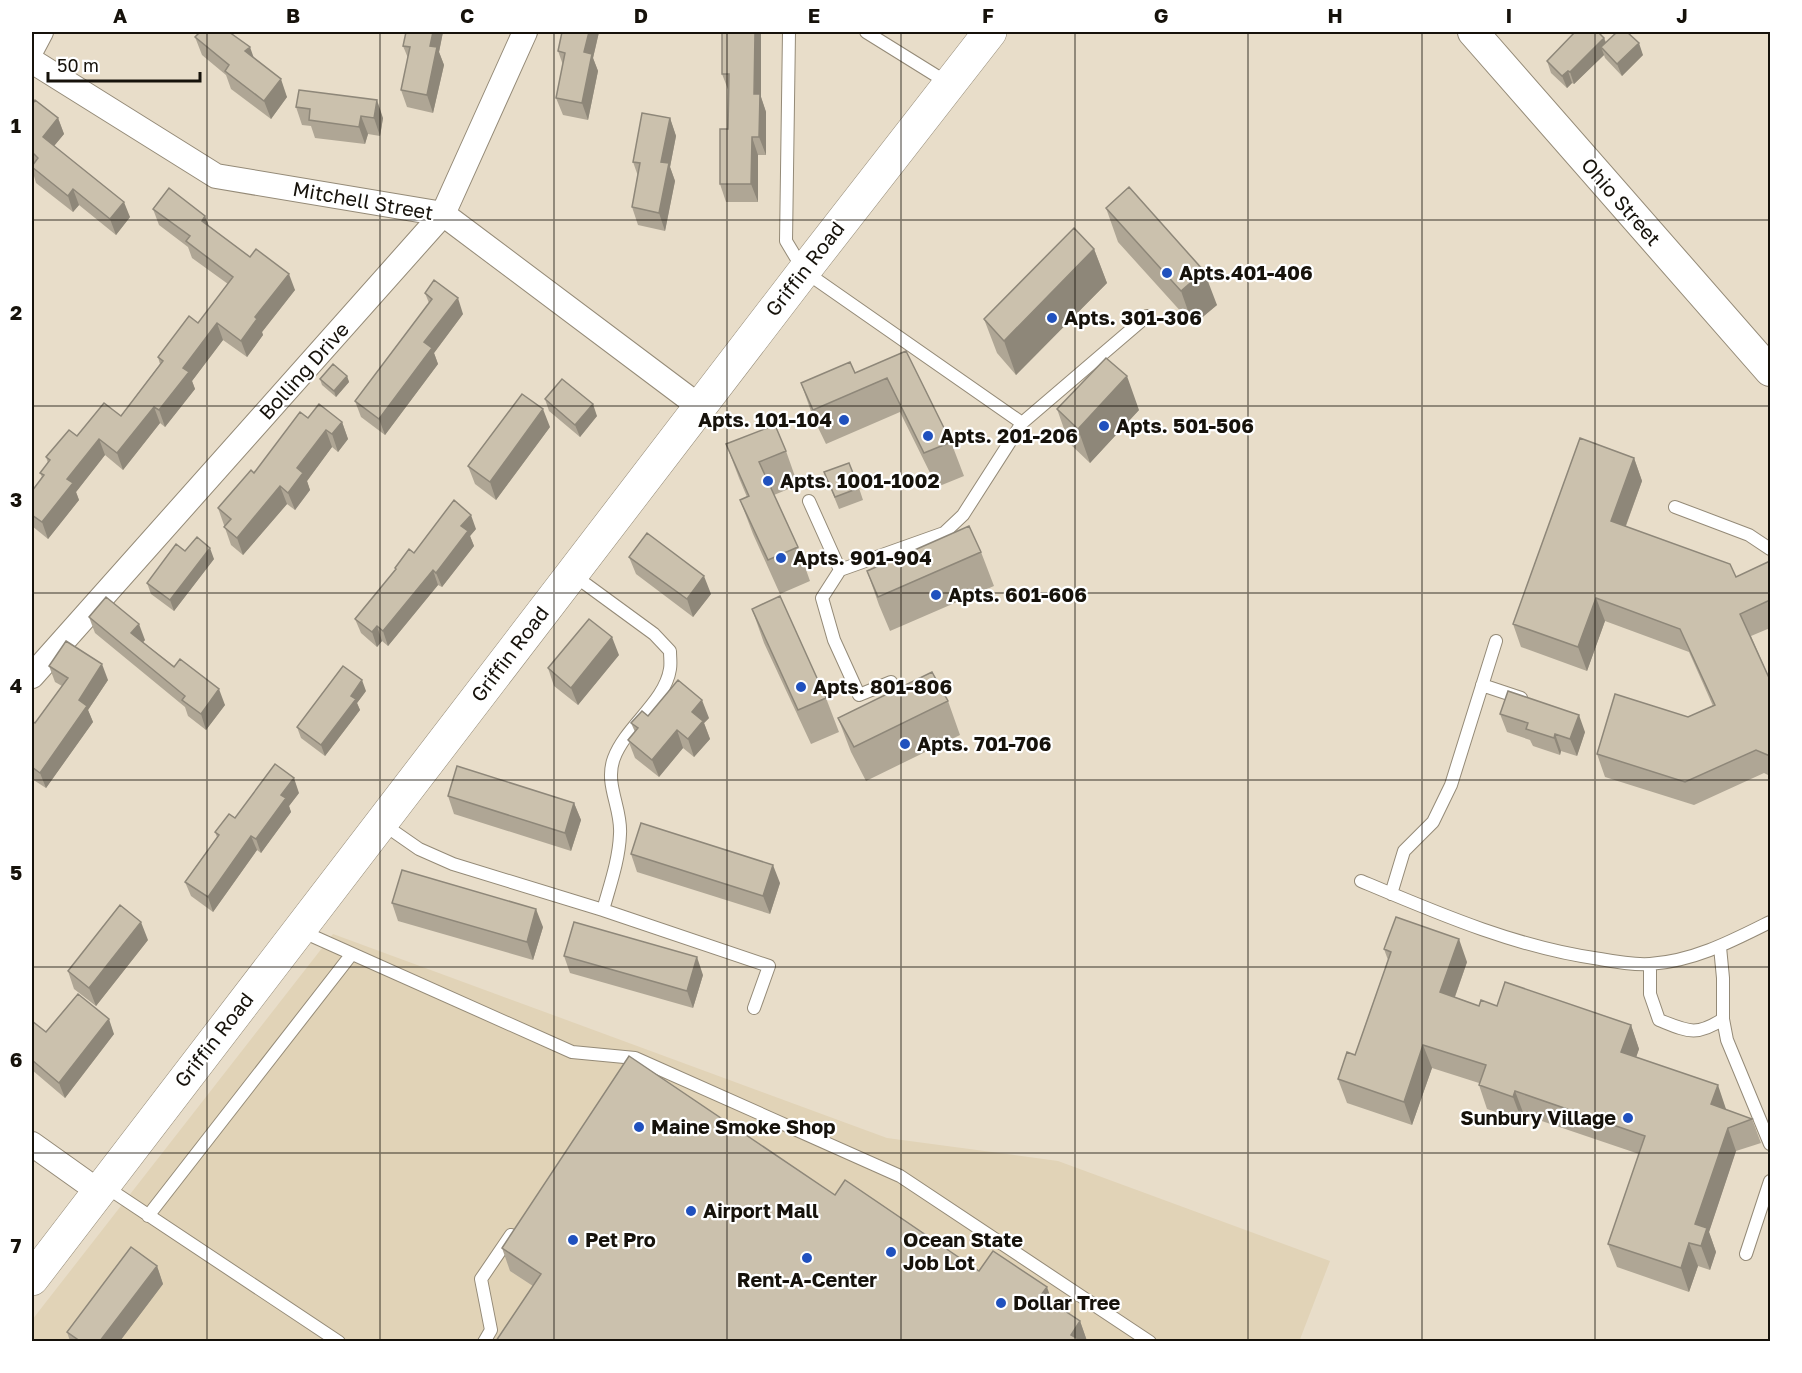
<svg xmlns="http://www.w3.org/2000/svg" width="1802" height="1373" viewBox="0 0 1802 1373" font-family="'Golos Text',sans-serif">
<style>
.built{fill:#e1d3b7}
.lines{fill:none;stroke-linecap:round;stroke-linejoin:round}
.service-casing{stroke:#948a77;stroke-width:14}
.minor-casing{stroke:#948a77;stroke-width:26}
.tertiary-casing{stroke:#948a77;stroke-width:32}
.secondary-casing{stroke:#948a77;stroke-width:34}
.service{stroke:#fff;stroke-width:12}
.minor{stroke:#fff;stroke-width:24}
.tertiary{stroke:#fff;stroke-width:30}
.secondary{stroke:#fff;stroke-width:33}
.wall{fill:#afa695}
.shaded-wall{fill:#8e8779}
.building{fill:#cbc1ad;stroke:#8e8779;stroke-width:1.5}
.grid{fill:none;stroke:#16120b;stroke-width:1.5;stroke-opacity:0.55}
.poi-dot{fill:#2051be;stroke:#fff;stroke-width:2}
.labels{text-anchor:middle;stroke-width:4.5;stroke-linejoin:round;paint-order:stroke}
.street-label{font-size:20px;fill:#16120b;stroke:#fff}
.poi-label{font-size:20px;font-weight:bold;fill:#16120b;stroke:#fff;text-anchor:start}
.neatline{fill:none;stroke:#16120b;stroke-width:2}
.grid-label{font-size:20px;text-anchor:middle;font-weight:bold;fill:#16120b}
</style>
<rect width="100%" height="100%" fill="#e8ddc9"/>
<path class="built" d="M333,934l554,204 171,23 272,100 -31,81h-1267v-22z"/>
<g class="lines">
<defs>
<path id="service" d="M789,32l-3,209 18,30 218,152
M866,32l82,51
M809,501l31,69
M1675,507l74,28 21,14
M891,682l-32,13 -25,-55 -12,-42 18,-28 104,-37 19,-18 59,-92 125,-107
M1482,685l39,13
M383,824l36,25 34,15 150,46c7,-25 16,-50 17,-76 2,-26 -16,-50 -6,-76 12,-32 51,-56 56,-89 1,-5 0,-12 0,-18l-16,-17 -82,-60
M1361,881c76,32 157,67 239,78 16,3 34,6 50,5 44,-3 82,-23 120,-42
M1391,894l13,-43 29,-29 18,-37 45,-144
M603,910l166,56 -15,42
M301,931l271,121 63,6 265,118 250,166
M1720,947l3,31v41l4,21 43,104
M1650,964v30l9,26c28,11 37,17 64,-1
M106,1187l233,155
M148,1216l203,-261
M1746,1254l24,-73
M484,1342l7,-12 -10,-51 30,-44"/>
<path id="minor" d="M32,49l9,-17
M32,61l184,115 227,38 257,193
M32,676l411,-462 82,-182
M32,1144l66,47"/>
<path id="tertiary" d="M1473,32l297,339"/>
<path id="secondary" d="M32,1279l772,-1008 186,-239"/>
</defs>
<use href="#service" class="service-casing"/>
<use href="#minor" class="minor-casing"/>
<use href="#tertiary" class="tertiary-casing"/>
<use href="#secondary" class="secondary-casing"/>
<use href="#service" class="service"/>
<use href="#minor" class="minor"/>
<use href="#tertiary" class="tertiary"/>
<use href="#secondary" class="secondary"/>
</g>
<path class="wall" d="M406,32h37l-4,20 5,13 -11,48 -26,-6 -6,-17 7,-32 -5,-12z
M562,32h37l-6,26 5,13 -10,49 -25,-5 -7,-17 7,-33 -5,-14z
M722,32l39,65 5,15v43h-8v47h-32l-6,-18 8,-55 1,-37 -7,-18z
M195,37l59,21 33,39 -16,22 -40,-30 -5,-14 -24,-20z
M1604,38l2,4 37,13 -21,21 -17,-18 -1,-3 -30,29 -2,-1 -5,5 -16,-15 -4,-12z
M32,105l26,13 6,16 -10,12 76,71 -14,18 -37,-30 -6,7 -37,-29 -4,-14v-3l1,-1 -1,-1z
M296,107l87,11 -3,18 -12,-2 -3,10 -50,-6 -4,-12 -9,-1z
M670,118l6,18 -6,31 5,14 -10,50 -27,-6 -6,-18 6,-31 -5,-14z
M1106,208l111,97 -24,20 -75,-83z
M153,209l52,7 4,11 86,63 -33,42 1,3 -16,22 -24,-17 -31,41 3,8 -30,38 -5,-4 -37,47 -18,-15 -29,37 3,8 -31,39 -16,-13v-35l10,-14 -2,-4 8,-10 -2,-6 31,-21 44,-20 39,-52 -2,-7 40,-34 30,-39 -36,-26 -4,-11 -29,-22z
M1094,249l13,34 -91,92 -19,-22 -13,-34z
M425,293l38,21 -29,39 4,11 -53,71 -24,-18 -6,-16 74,-98z
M906,351l45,91 13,34 -27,11 -37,-75 -74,32 -13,-27 -12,-34 54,-10z
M347,376l2,6 -13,15 -14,-12 -2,-6z
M545,399l52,17 -17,21 -31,-26z
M1057,409l82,1 -49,53 -21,-20z
M308,418l34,4 6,17 -10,13 -6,-5 -25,34 3,9 -15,20 -8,-6 -44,51 -12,-10 -13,-37z
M550,427l-54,73 -21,-16 -7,-18z
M726,444l60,7 12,34 -24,10 24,52 12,34 -30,13 -27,-60 -13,-34 7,-3 -8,-19z
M1634,458l8,23 -16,45 110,51 34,-16v67l-19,8 19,44v96l-6,-3 -70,32 -89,-28 -8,-23 91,-37 25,-11 -24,-54 -84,-31 -18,50 -66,-24 -8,-23z
M824,472l35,16 4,12 -24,9z
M476,529l-6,7 4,10 -32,41 -4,-2 -50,61 -6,-5 -5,6 -16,-14 -6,-14 41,-50 -1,-1 19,-15z
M185,551l29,8 -40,52 -23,-17 -4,-11z
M981,552l13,34 -104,45 -11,-26 -12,-34z
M629,557l82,37 -18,23 -57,-43z
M752,609l74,89 13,34 -28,12 -47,-101z
M89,617l56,23 -2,2 82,63 -19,25 -18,-14 -3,-9 -90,-74z
M619,655l-41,50 -24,-19 -6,-18z
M49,666l59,14 -20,30 5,12 -47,66 -14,-9v-58l3,2 27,-37 -7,-4z
M366,691l-9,12 3,7 -35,46 -24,-18 -4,-11z
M948,701l12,34 -94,46 -15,-29 -13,-34z
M1500,714l85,18 -8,24 -16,-5 -1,4 -27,-9 -3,-6 -23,-8z
M648,716l61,2 -5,5 6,16 -16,18 -11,-9 -24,29 -24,-19 -7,-18 7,-8 -4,-9z
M299,793l-10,13 2,6 -30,41 -4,-3 -44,62 -22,-16 -6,-14 32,-45 -2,-5 20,-14z
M448,796l126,7 7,17 -10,31 -117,-37z
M631,854l149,29 -10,31 -133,-42z
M392,903l151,24 -10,33 -135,-39z
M148,940l-52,66 -22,-17 -6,-18z
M1384,949l83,13 -12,35 24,9h18l134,19 8,24 -3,8 90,52v1l26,9 9,24 -25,8 -27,81 7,20 -6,18 -12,-4 -9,26 -72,-25 -9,-23 31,-90 -115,-39 -2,6 -35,-12 -8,-24v-2l-47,-15 -20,57 -65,-22 -9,-24 17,-24 33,-95z
M564,956l139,19 -10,33 -123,-35z
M32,1021l14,11 68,2 -49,64 -33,-28z
M835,1195l144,76 73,32 28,18 7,20h-591l37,-55 -23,-15 -8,-23z
M157,1266l6,18 -43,57h-50l-3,-9z"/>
<path class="shaded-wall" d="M433,32h10l-4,20 5,13 -11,48 -6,-18 3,-49z
M589,32h10l-6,26 5,13 -10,49 -6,-17 2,-51z
M755,32h6v65l5,15v43l-7,-18 -5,-43z
M1604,38l4,12 -7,-3 3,8 -30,29 -4,-12z
M1639,43l4,12 -21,21 -5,-12z
M250,47l6,17 -11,-13z
M1568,71l4,12 -5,5 -5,-12z
M281,79l6,18 -16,22 -7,-18z
M377,100l6,18 -3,18 -6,-18z
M361,116l7,18 -3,10 -6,-17z
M58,118l6,16 -15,18 -6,-15z
M670,118l6,18 -6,31 5,14 -10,50 -6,-18 2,-51z
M752,137l6,18v47l-7,-18z
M73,189l6,16 -6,7 -5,-16z
M124,202l6,15 -14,18 -6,-16z
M205,216l6,16 -9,-11z
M1094,249l13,34 -91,92 -12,-34z
M1204,271l13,34 -24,20 -12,-34z
M289,274l6,16 -33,42 1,3 -16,22 -6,-16 14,-24z
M458,298l5,16 -29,39 4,11 -53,71 -6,-16 45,-77z
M217,323l6,17 -31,41 3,8 -30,38 -6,-17 24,-42z
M347,376l2,6 -13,15 -2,-6z
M1127,376l12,34 -49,53 -12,-34z
M593,404l4,12 -17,21 -5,-12z
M154,407l6,16 -37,47 -6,-17z
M543,409l7,18 -54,73 -6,-18z
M342,422l6,17 -10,13 -6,-18z
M326,430l6,17 -25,34 3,9 -15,20 -7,-17 9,-25z
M99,439l6,16 -29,37 3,8 -31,39 -6,-17 25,-43z
M1634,458l8,23 -23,63 -8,-23z
M280,486l7,18 -44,51 -6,-17z
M471,515l5,14 -6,7 4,10 -32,41 -6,-14 25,-47z
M210,548l4,11 -40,52 -4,-11z
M433,570l5,15 -50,61 -5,-15z
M704,576l7,18 -18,23 -6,-18z
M1596,598l9,23 -18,50 -9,-24z
M139,624l6,16 -8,9 -6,-16z
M377,626l5,15 -5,6 -5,-15z
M612,637l7,18 -41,50 -7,-17z
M102,664l6,16 -20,30 5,12 -47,66 -6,-15 39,-73z
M362,680l4,11 -9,12 3,7 -35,46 -4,-11 30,-49z
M219,689l6,16 -19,25 -5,-16z
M702,700l7,18 -5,5 6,16 -16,18 -6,-18 4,-27z
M1579,715l6,17 -8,24 -7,-17z
M677,730l6,18 -24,29 -7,-17z
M1555,734l6,17 -1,4 -6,-17z
M294,778l5,15 -10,13 2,6 -30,41 -5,-14 25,-44z
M574,803l7,17 -10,31 -6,-18z
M251,836l6,14 -44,62 -5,-15z
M773,865l7,18 -10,31 -7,-18z
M536,909l7,18 -10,33 -6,-18z
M141,922l7,18 -52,66 -7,-18z
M1459,939l8,23 -19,54 -8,-24z
M697,957l6,18 -10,33 -6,-17z
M109,1019l5,15 -49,64 -6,-15z
M1631,1025l8,24 -9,26 -9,-23z
M1423,1045l9,23 -20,57 -8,-23z
M1718,1085l8,24 -6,19 -9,-24z
M1515,1091l9,24 -2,6 -9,-24z
M1728,1128l8,23 -27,81 7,20 -6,18 -9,-24 -6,-22z
M1689,1243l9,23 -9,26 -8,-24z
M157,1266l6,18 -43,57h-20z
M1047,1287l8,23 -14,-15z
M1080,1321l7,20h-13l-3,-6z"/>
<path class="building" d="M200,32h29l21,15 -5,4 36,28 -17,22 -39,-30 4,-6 -34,-28z
M406,32h27l-3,14 7,1 -10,48 -26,-5 9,-43 -7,-1z
M562,32h27l-5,20 8,2 -10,49 -26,-5 9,-45 -7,-2z
M722,32h33l-1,62h6l-1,43h-7l-1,47h-31v-55h8l1,-55h-7z
M1575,32h23l6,6 -34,34 -2,-1 -6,5 -15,-15z
M1617,32h10l12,11 -22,21 -16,-17z
M299,90l78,10 -3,18 -13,-2 -2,11 -50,-7 1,-11 -14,-2z
M35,100l23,18 -15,19 81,65 -14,17 -37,-30 -5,7 -36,-29v-1l6,-8 -6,-6v-47z
M642,113l28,5 -9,44 8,1 -10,50 -27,-6 8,-44 -7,-1z
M1129,187l75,84 -23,20 -75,-83z
M169,188l36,28 -3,5 48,36 6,-8 33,25 -34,43 2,2 -16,22 -24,-18 -34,45 6,4 -30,38 -5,-3 -37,46 -18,-14 -32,40 6,4 -31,39 -10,-7v-24l12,-16 -4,-2 10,-13 -4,-3 23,-27 8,6 27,-33 17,13 42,-55 -5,-4 31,-41 9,7 35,-46 -47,-36 4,-5 -37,-27z
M1074,228l20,21 -90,92 -20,-22z
M434,280l24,18 -34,44 8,6 -53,71 -24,-18 77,-102 -7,-6z
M906,351l45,91 -27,11 -37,-75 -74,32 -12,-27 49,-21 5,11z
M1106,358l21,18 -49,53 -21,-20z
M333,364l14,12 -13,15 -14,-12z
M562,379l31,25 -18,21 -30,-26z
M522,394l21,15 -53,73 -22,-16z
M319,404l23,18 -10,12 -6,-4 -29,38 6,5 -15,20 -8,-7 -43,52 -13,-11 7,-8 -13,-11 33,-38 3,3 46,-61 8,6z
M775,425l11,26 -27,11 39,85 -30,13 -28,-60 9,-4 -23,-52z
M1580,438l54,20 -23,63 119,43 6,13 34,-16v39l-30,14 30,66v76l-14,-6 -71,32 -88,-28 18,-60 73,23 27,-12 -35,-76 -84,-31 -18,49 -65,-23z
M849,463l10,25 -24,9 -11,-25z
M454,500l17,15 -10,11 7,5 -32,42 -3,-3 -50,61 -6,-5 -5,6 -17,-13 41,-50 -1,-1 14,-19 5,4z
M969,526l12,26 -103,45 -11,-26z
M647,533l57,43 -17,23 -58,-42z
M197,537l13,11 -40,52 -23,-17 29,-39 9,7z
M780,596l46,102 -28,12 -46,-101z
M106,597l33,27 -8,9 43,34 6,-8 39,30 -18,25 -19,-14 3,-4 -96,-79z
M589,619l23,18 -41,51 -23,-20z
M66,641l36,23 -23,36 8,6 -47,67 -8,-6v-46l3,2 33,-45 -19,-12z
M343,666l19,14 -11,16 5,3 -35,46 -24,-18z
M932,672l16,29 -94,46 -16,-29z
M678,680l24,20 -10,12 11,9 -15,18 -11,-9 -25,30 -24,-20 10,-12 -7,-5 11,-12 6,5z
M1508,691l71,24 -9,24 -15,-5 -1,4 -28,-9 2,-6 -28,-9z
M275,764l19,14 -13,17 5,3 -30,41 -5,-3 -43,61 -23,-15 34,-47 -4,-3 14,-18 6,4z
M457,766l117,37 -9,30 -117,-37z
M641,823l132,42 -10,31 -132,-42z
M402,870l134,39 -9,33 -135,-39z
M120,905l21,17 -52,66 -21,-17z
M1396,917l63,22 -19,53 39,14 2,-6 16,6 8,-24 126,43 -10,27 97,33 -7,19 41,15 -24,9 -33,96 12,4 -6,18 -12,-3 -8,25 -73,-24 37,-108 -130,-45 -2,6 -34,-12 7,-20 -63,-20 -19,57 -66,-23 9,-27 8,3 36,-103 -7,-3z
M574,922l123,35 -10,34 -123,-35z
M78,994l31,25 -50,64 -27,-23v-39l14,11z
M629,1056l206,139 10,-15 134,91 14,-20 54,36 -6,8 39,26 -9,14 11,6h-586l45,-67 -39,-26z
M131,1247l26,19 -57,75h-20l-13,-9z"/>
<path class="grid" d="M207,32v1310M380,32v1310M554,32v1310M727,32v1310M901,32v1310M1075,32v1310M1248,32v1310M1422,32v1310M1595,32v1310M32,220h1738M32,406h1738M32,593h1738M32,780h1738M32,967h1738M32,1153h1738"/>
<g class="poi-dot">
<circle cx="1167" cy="273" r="6"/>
<circle cx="1052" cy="318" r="6"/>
<circle cx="844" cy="420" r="6"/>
<circle cx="1104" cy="426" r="6"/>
<circle cx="928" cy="436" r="6"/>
<circle cx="768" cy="481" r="6"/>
<circle cx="781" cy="558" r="6"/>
<circle cx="936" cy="595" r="6"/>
<circle cx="801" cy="687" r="6"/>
<circle cx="905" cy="744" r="6"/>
<circle cx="1628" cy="1118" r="6"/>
<circle cx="639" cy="1127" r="6"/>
<circle cx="691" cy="1211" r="6"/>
<circle cx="573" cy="1240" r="6"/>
<circle cx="891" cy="1252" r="6"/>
<circle cx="807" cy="1258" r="6"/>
<circle cx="1001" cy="1303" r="6"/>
</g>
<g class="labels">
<g class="street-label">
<text transform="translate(363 201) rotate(10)" y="7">Mitchell Street</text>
<text transform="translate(1621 202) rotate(49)" y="7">Ohio Street</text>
<text transform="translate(805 269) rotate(-52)" y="7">Griffin Road</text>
<text transform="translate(304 371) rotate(-48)" y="7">Bolling Drive</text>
<text transform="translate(510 654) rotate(-53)" y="7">Griffin Road</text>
<text transform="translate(214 1040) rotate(-52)" y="7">Griffin Road</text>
</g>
<g class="poi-label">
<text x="1179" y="280">Apts.401-406</text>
<text x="1064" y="325">Apts. 301-306</text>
<text x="832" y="427" text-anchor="end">Apts. 101-104</text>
<text x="1116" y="433">Apts. 501-506</text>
<text x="940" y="443">Apts. 201-206</text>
<text x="780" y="488">Apts. 1001-1002</text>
<text x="793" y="565">Apts. 901-904</text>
<text x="948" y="602">Apts. 601-606</text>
<text x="813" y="694">Apts. 801-806</text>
<text x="917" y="751">Apts. 701-706</text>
<text x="1616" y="1125" text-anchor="end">Sunbury Village</text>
<text x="651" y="1134">Maine Smoke Shop</text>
<text x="703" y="1218">Airport Mall</text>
<text x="585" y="1247">Pet Pro</text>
<text x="903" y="1247">Ocean State<tspan x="903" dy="23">Job Lot</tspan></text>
<text x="807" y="1287" text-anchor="middle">Rent-A-Center</text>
<text x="1013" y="1310">Dollar Tree</text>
</g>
</g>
<rect width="1802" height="1373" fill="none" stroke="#ffffff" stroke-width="66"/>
<path d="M48 72v9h152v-9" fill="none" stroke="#16120b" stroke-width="3"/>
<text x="57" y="72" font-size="18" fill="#16120b" stroke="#ffffff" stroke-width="4.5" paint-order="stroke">50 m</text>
<rect x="33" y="33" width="1736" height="1307" class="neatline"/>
<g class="grid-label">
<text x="120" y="23">A</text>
<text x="293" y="23">B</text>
<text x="467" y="23">C</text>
<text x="641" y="23">D</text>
<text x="814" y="23">E</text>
<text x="988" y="23">F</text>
<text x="1161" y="23">G</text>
<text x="1335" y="23">H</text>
<text x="1509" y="23">I</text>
<text x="1682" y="23">J</text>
<text x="16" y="133">1</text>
<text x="16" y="320">2</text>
<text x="16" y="507">3</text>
<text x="16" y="693">4</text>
<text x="16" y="880">5</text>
<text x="16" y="1067">6</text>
<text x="16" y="1253">7</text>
</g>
</svg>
